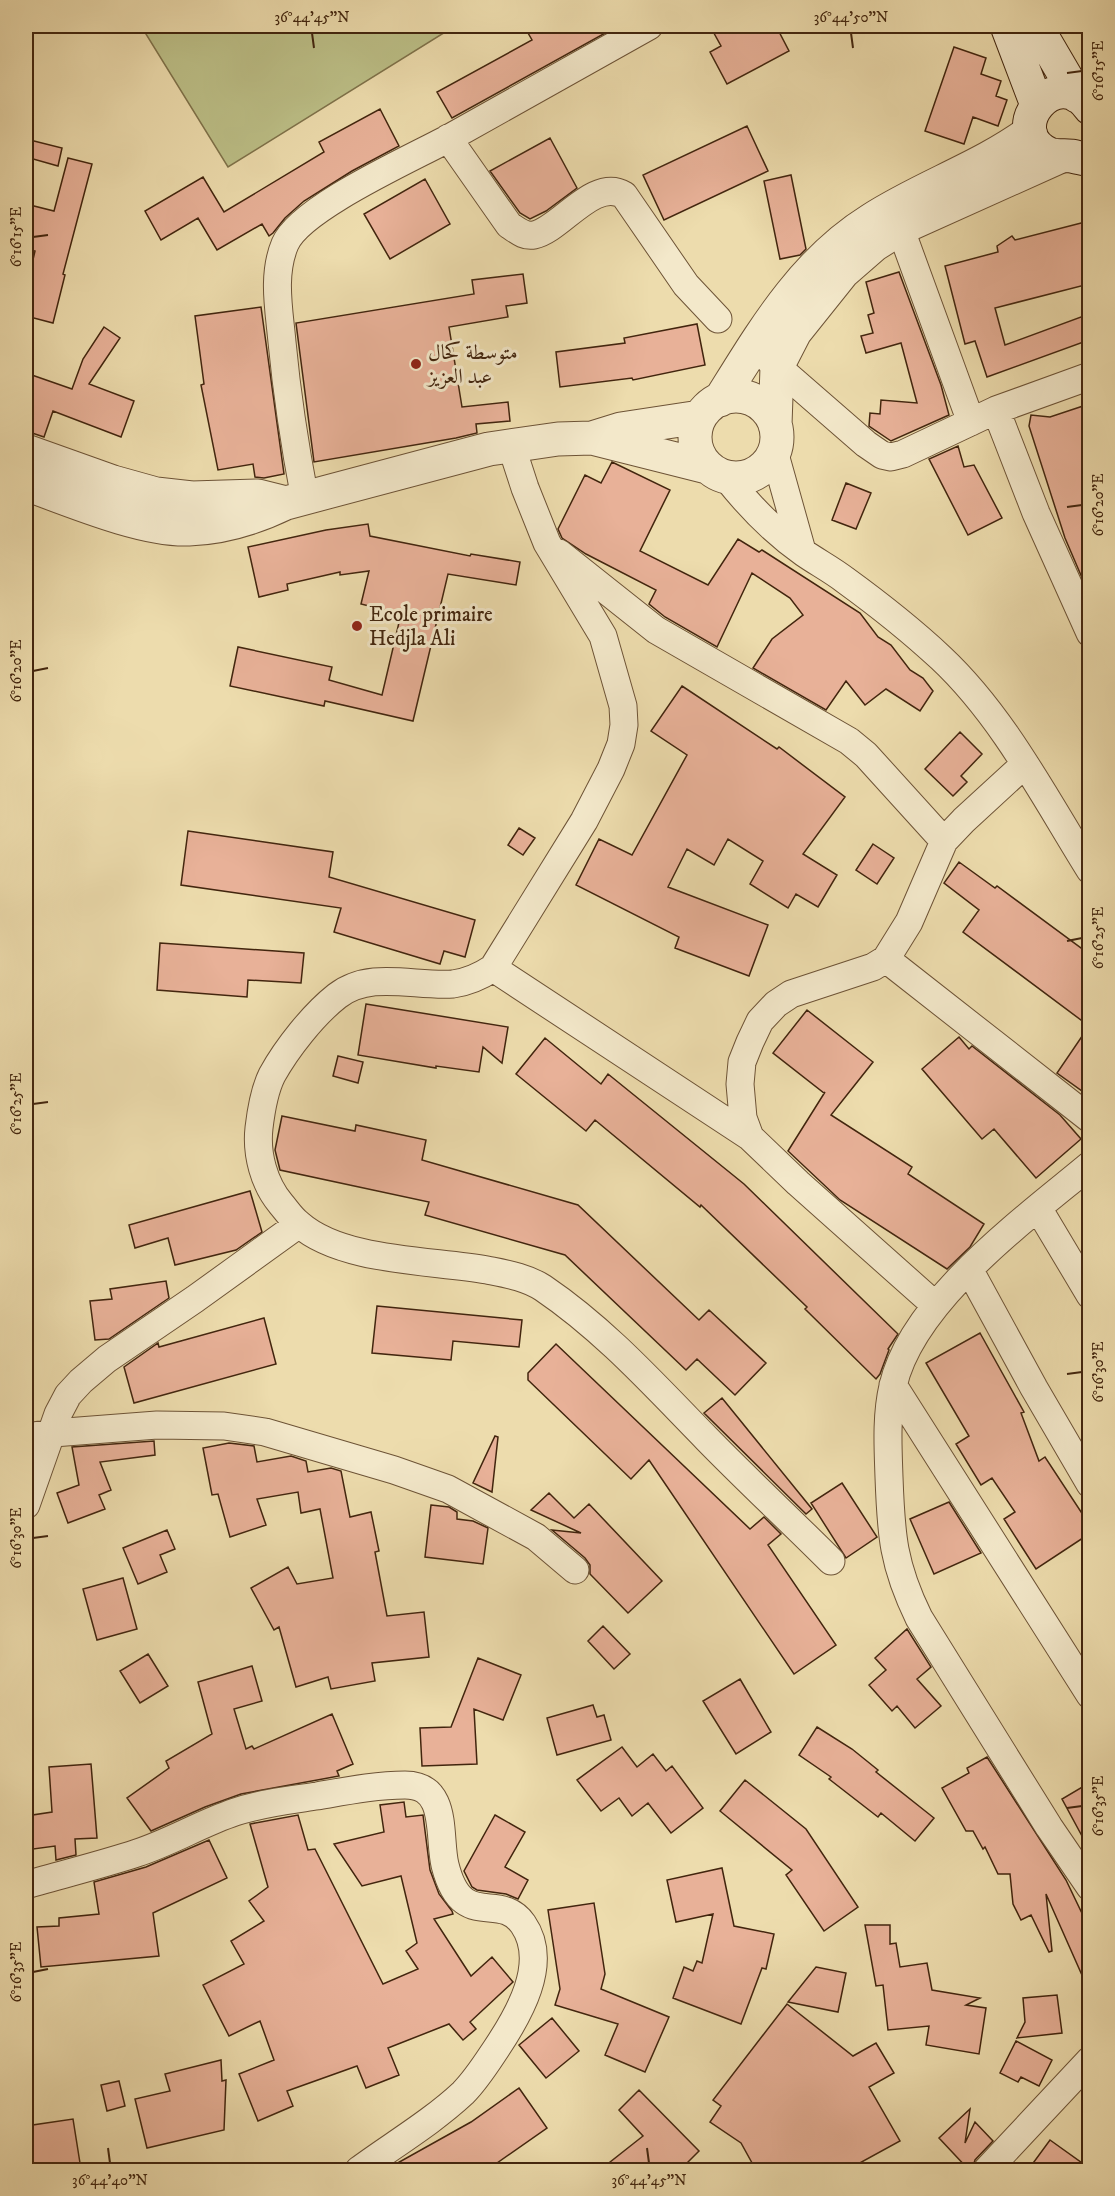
<svg xmlns="http://www.w3.org/2000/svg" width="1115" height="2196" viewBox="0 0 1115 2196" font-family="'IM FELL DW Pica',Amiri,serif">
<style>
.green{fill:#bcbf87;stroke:#7f724a;stroke-width:1.5}
.building{fill:#e8b198;stroke:#42250e;stroke-width:1.5}
.lines{fill:none;stroke-linecap:round;stroke-linejoin:round}
.minor-casing{stroke:#6d5336;stroke-width:29}
.tertiary-casing{stroke:#6d5336;stroke-width:35}
.secondary-casing{stroke:#42250e;stroke-width:35}
.minor{stroke:#f3e8ca;stroke-width:27}
.tertiary{stroke:#f3e8ca;stroke-width:33}
.secondary{stroke:#f3e8ca;stroke-width:33}
.ticks{fill:none;stroke:#42250e;stroke-width:2}
.poi-dot{fill:#8f2418;stroke:#f3e8ca;stroke-width:2}
.labels{text-anchor:middle;stroke-width:6;stroke-linejoin:round;paint-order:stroke}
.poi-label{font-size:21px;fill:#42250e;stroke:#f3e8ca;text-anchor:start}
.neatline{fill:none;stroke:#42250e;stroke-width:2}
.ticks-label{font-size:15px;text-anchor:middle;fill:#42250e}
</style>
<rect width="100%" height="100%" fill="#eddcad"/>
<filter id="stains"><feTurbulence type="fractalNoise" baseFrequency=".00333" numOctaves="4"/><feColorMatrix values="0 0 0 0 .2 0 0 0 0 .09 0 0 0 0 .02 0 0 0 .5 -.17"/></filter>
<radialGradient id="worn" r=".72"><stop offset=".6" stop-color="#630" stop-opacity="0"/><stop offset="1" stop-color="#630" stop-opacity=".3"/></radialGradient>
<path class="green" d="M141,26h314l-227,141z"/>
<path class="building" d="M524,26h94l-166,92 -15,-26 95,-52z
M710,26h66l13,25 -62,33 -17,-32 11,-6z
M954,47l32,11 -5,16 20,7 -5,15 11,4 -9,26 -25,-9 -9,27 -39,-13z
M380,109l19,37 -47,25 -48,30 -19,17 -12,15 -4,3 -7,-12 -45,26 -19,-32 -37,22 -16,-29 58,-34 21,35 100,-60 -5,-10z
M747,126l21,45 -104,49 -21,-45z
M550,138l27,50 -31,23 -16,8 -10,-6 -30,-42z
M26,139l36,9 -4,18 -32,-9z
M68,158l24,6 -29,110 2,1 -12,48 -27,-7v-26l9,-39 -9,-2v-45l28,7z
M791,175l15,74 -6,6 -20,4 -16,-78z
M425,179l25,45 -60,35 -26,-45z
M1089,221v63l-94,24 10,37 84,-31v26l-102,37 -12,-36 -10,3 -20,-78 53,-14 -1,-6 15,-10 3,4z
M899,272l42,113 8,30 -58,26 -22,-15 1,-13 10,1 1,-14 36,3 -16,-60 -35,10 -5,-17 12,-3 -5,-18 6,-2 -8,-31z
M523,274l4,29 -21,3 2,11 -59,10 13,80 46,-5 2,19 -34,3 1,9 -21,5 -142,24 -18,-139 178,-29 -2,-14z
M261,307l23,167 -20,4 -9,-1 -2,-13 -35,6 -17,-85 3,-1 -9,-68z
M697,324l8,41 -72,15 -1,-2 -72,9 -4,-35 69,-9 -1,-5z
M104,327l16,11 -31,46 45,17 -13,36 -68,-26 -9,26 -18,-6v-47l3,-10 43,15 11,-30z
M1083,406l6,21v167l-24,-56 -36,-112 2,-11 19,2z
M958,446l6,21 10,-2 28,53 -34,17 -39,-76z
M612,462l58,28 -30,61 68,34 30,-46 21,13 3,-2 98,63 18,24 13,8 19,25 13,8 10,13 -13,20 -34,-22 -21,16 -19,-24 -20,29 -73,-42 19,-29 31,-24 -13,-17 -38,-25 -35,74 -52,-30 -16,-13 7,-14 -70,-36 -24,-16 -4,-9 27,-54 16,8z
M846,483l25,10 -15,36 -24,-9z
M368,524l2,12 100,20 1,-2 49,8 -4,23 -68,-11 -35,147 -88,-20 -1,5 -94,-20 8,-39 94,20 -3,13 53,15 19,-81 -40,-10 8,-33 -29,4v-3l-53,12 1,6 -29,7 -11,-50 78,-17z
M682,686l95,63 2,-2 66,50 -42,57 34,21 -19,32 -22,-13 -8,14 -38,-24 13,-23 -35,-22 -14,26 -27,-16 -19,38 100,38 -19,51 -74,-28 4,-11 -103,-52 23,-46 33,16 55,-100 -36,-24z
M960,732l22,22 -21,22 6,6 -14,14 -28,-27z
M519,828l16,10 -12,17 -15,-10z
M188,831l145,21 -4,25 146,43 -10,37 -21,-6 -4,13 -106,-32 7,-24 -160,-23z
M873,844l21,14 -17,26 -21,-14z
M959,862l36,26 2,-2 92,68v72l-126,-94 16,-22 -35,-27z
M160,943l144,10 -3,30 -53,-3 -1,17 -90,-7z
M366,1004l142,23 -6,36 -19,-16 -4,25 -43,-6v2l-78,-13z
M807,1010l66,52 -42,53 81,52 -4,7 76,50 -14,23 -23,22 -107,-69 -52,-49 37,-59 -1,1 -51,-40z
M1089,1026v70l-32,-23z
M959,1037l10,12 3,-3 88,69 21,24 -45,39 -42,-49 -12,10 -60,-70z
M545,1038l56,46 7,-10 136,110 154,150 -10,15 1,1 -9,24 -4,5 -71,-70 2,-2 -106,-102 -1,2 -105,-87 -9,11 -70,-57z
M338,1056l25,6 -5,21 -25,-7z
M282,1116l73,15 1,-6 70,15 -4,20 156,45 121,115 10,-10 57,53 -31,32 -38,-36 -11,11 -121,-115 -140,-40 4,-13 -149,-32 -5,-20z
M250,1191l12,41 -26,18 -61,15 -7,-27 -33,10 -6,-23z
M166,1281l3,17 -60,41 -14,1 -5,-39 22,-2 -2,-10z
M377,1306l145,14 -3,27 -66,-6 -2,19 -79,-7z
M264,1318l12,46 -142,39 -10,-36 34,-24 1,4z
M980,1333l44,79 -3,1 18,48 6,-4 44,67v10l-53,35 -32,-50 11,-7 -23,-34 -11,7 -25,-41 13,-8 -43,-73z
M556,1344l194,185 14,-12 17,17 -13,11 68,100 -42,29 -145,-214 -18,19 -103,-99v-7z
M722,1398l90,111 -6,5 -102,-101z
M495,1436l3,1 -6,55 -19,-9z
M154,1441l1,14 -55,7 11,28 -12,5 6,14 -37,14 -11,-30 22,-8 -7,-38z
M229,1443l25,3 3,16 34,-6 15,5 2,11 23,-4 10,3 9,46 21,-5 8,39 -4,1 12,64 37,-4 5,45 -57,6 3,18 -44,8 -3,-12 -32,10 -17,-60 -5,3 -23,-42 37,-21 9,17 36,-6 -13,-69 -19,4 -3,-21 -41,7 9,26 -36,12 -12,-43 -6,1 -9,-47z
M842,1483l35,54 -31,21 -35,-55z
M549,1493l25,25 15,-14 73,77 -34,32 -38,-39v-9l-5,-7 -33,-28 29,3 -50,-23z
M949,1502l32,51 -47,21 -24,-55z
M431,1505l18,2 8,5v7l16,2 15,7 -5,36 -58,-7z
M167,1530l8,19 -15,6 7,17 -29,12 -15,-36z
M123,1578l14,51 -40,11 -14,-51z
M603,1626l27,28 -16,15 -26,-28z
M907,1629l24,38 -14,12 24,27 -26,22 -18,-22 -5,5 -23,-26 17,-15 -11,-12z
M148,1654l20,32 -28,17 -20,-32z
M478,1658l43,17 -18,45 -29,-11 3,55 -55,2 -2,-38 31,-1z
M252,1666l10,35 -28,8 12,40 6,-3 2,3 78,-35 21,50 -16,7 2,5 -98,18 -36,13 -54,24 -24,-33 42,-30 -3,-7 46,-27 -14,-52z
M740,1679l31,53 -35,22 -33,-53z
M593,1705l4,12 7,-2 7,25 -54,15 -10,-37z
M817,1727l35,22 26,21 -2,2 58,46 -19,23 -34,-28 -3,4 -49,-38 2,-2 -32,-22z
M622,1747l15,20 16,-13 13,17 6,-5 31,42 -32,25 -23,-30 -16,13 -13,-18 -18,13 -24,-31z
M987,1757l79,123 23,48v63l-43,-97 6,57 -3,1 -18,-37 -10,5 -8,-16 -3,-30h-12l-13,-27 -2,2 -10,-18h-7l-24,-43 27,-15 -2,-5z
M91,1764l6,74 -22,1 1,16 -20,5 -1,-14 -29,4v-34l26,-4 -3,-45z
M745,1780l61,49 52,78 -34,24 -38,-56 6,-5 -72,-59z
M1089,1783v66l-27,-50z
M404,1802l2,15 17,-2 7,55 9,24 13,17 1,3 -19,5 37,57 21,-19 21,25 -43,40 6,7 -13,11 -14,-16 -61,24 11,27 -33,13 -9,-22 -70,25 6,15 -35,15 -19,-47 35,-14 -14,-39 -31,15 -26,-51 41,-21 -13,-23 33,-20 -15,-20 19,-14 -18,-63 48,-9 10,35 7,-1 68,135 35,-15 -12,-18 11,-8 -16,-67 -39,10 -28,-42 50,-12 -4,-27z
M495,1815l30,17 -20,35 23,13 -10,19 -12,-5 -29,-4 -5,-3 -8,-16z
M209,1840l18,38 -74,35 6,43 -118,11 -4,-40 22,-1v-8l40,-4 -5,-32 52,-15z
M722,1868l12,58 40,8 -8,35 -4,-1 -21,56 -68,-26 11,-31 9,4 4,-10 5,2 11,-49 -37,8 -9,-42z
M594,1903l11,71 -4,15 68,28 -24,55 -40,-17 13,-31 -63,-19 5,-16 -12,-79z
M865,1925h25v19l6,-1 4,24 27,-4 5,27 48,8 -14,7 20,3 -7,46 -53,-9 3,-19 -41,4 -5,-45 -7,1z
M816,1967l30,6 -8,39 -50,-10z
M1057,1995l5,38 -45,5 8,-16 -2,-24z
M787,2004l66,52 23,-13 18,30 -25,14 31,54 -53,29h-91l-15,-27 -31,-21 11,-16 -8,-6z
M552,2018l27,33 -33,27 -27,-33z
M1016,2041l36,19 -13,26 -18,-9 -3,5 -18,-9z
M221,2060l1,21 4,-1 -2,50 -77,18 -12,-49 35,-8 -5,-17z
M119,2081l6,25 -18,5 -6,-26z
M519,2088l28,40 -60,42h-102l86,-48z
M639,2090l60,61 -19,19h-80l43,-34 -24,-26z
M970,2109l-5,34 10,-21 18,19 -18,19 -3,10h-3l-30,-32z
M73,2119l7,44 -54,7v-44z
M1050,2140l39,28v2h-61z"/>
<g class="lines">
<defs>
<path id="minor" d="M448,138l61,87c8,5 15,12 25,10 26,-5 60,-58 90,-40l62,90 32,34
M894,211l77,211
M766,357l100,87 16,11 9,2 12,-3 93,-44 94,-34
M996,410l40,103 54,120
M511,445l14,43 22,55 56,93 20,70 1,19 -3,19 -10,25 -27,52 -91,147c-12,8 -25,14 -40,16 -38,3 -83,-14 -116,12 -24,19 -50,52 -65,79 -8,16 -11,36 -13,53 -3,26 5,56 22,76 6,7 11,15 18,20 43,38 133,36 188,46 20,4 39,7 56,18 62,42 112,98 164,151 40,41 83,81 124,122
M774,451l28,100
M726,477c22,28 48,55 78,76 13,9 28,17 41,27 33,24 66,50 96,78 62,58 104,140 149,212
M305,499c-10,-52 -18,-104 -23,-157 -3,-33 -10,-67 3,-98 16,-37 130,-87 166,-107 66,-37 132,-74 198,-111
M559,553l97,77 193,111 17,14 78,86
M886,959l204,160
M493,968l257,169
M1090,1165c-65,54 -178,136 -197,221 -7,30 -5,61 -4,91 2,58 4,88 30,141l130,209 41,60
M1038,1208l52,87
M969,1269l65,119 56,96
M935,1305l-137,-122 -48,-46 -7,-19 -3,-34 2,-22 8,-20 10,-21 16,-17 15,-10 82,-27 13,-8 23,-37 35,-81 20,-21 61,-56
M893,1385l197,310
M26,1437l27,-4 104,-8 67,1 41,6 129,38 54,19 88,48 39,33
M26,1505l32,-91 10,-19 13,-14 26,-22 88,-60 104,-75
M26,1885c37,-11 75,-20 111,-32 34,-11 65,-30 98,-41 27,-9 55,-12 82,-16 29,-5 59,-11 88,-11 44,0 33,51 40,80 17,68 54,25 78,59 27,39 -5,92 -27,125 -10,15 -20,31 -33,44 -31,29 -70,52 -104,77
M987,2170l103,-110"/>
<path id="tertiary" d="M695 437a41 41 0 1 1 82 0a41 41 0 1 1-82 0Z
M720,400c42,-67 82,-137 151,-180 51,-33 110,-52 159,-88
M775,425l2,-58 18,-35 48,-60 31,-27 27,-17 158,-71
M596,439l111,28
M26,451l87,31 43,12 36,4 66,-2 28,7
M26,484c44,16 117,47 163,45 35,-1 66,-11 97,-26l203,-54 69,-10 34,-1 29,-9 79,-12"/>
<path id="secondary" d="M1007,26l30,79
M1036,26l41,70
M1090,108c-33,-48 -91,23 -41,46 7,3 14,1 22,2 6,1 13,3 19,4"/>
</defs>
<use href="#minor" class="minor-casing"/>
<use href="#tertiary" class="tertiary-casing"/>
<use href="#secondary" class="secondary-casing"/>
<use href="#minor" class="minor"/>
<use href="#tertiary" class="tertiary"/>
<use href="#secondary" class="secondary"/>
</g>
<path class="ticks" d="M312,33l2,15M851,33l2,15M1067,73l15,-2M33,237l15,-2M1067,507l15,-2M33,671l15,-3M1067,941l15,-3M33,1104l15,-2M1067,1374l15,-2M33,1538l15,-2M1067,1808l15,-2M33,1972l15,-3M108,2148l2,15M647,2148l2,15"/>
<g class="poi-dot">
<circle cx="416" cy="364" r="6"/>
<circle cx="357" cy="626" r="6"/>
</g>
<g class="labels">
<g class="poi-label">
<text x="428" y="359">متوسطة كحال<tspan x="428" dy="24">عبد العزيز</tspan></text>
<text x="369" y="621">Ecole primaire<tspan x="369" dy="24">Hedjla Ali</tspan></text>
</g>
</g>
<rect width="1115" height="2196" fill="none" stroke="#eddcad" stroke-width="66"/>
<rect x="33" y="33" width="1049" height="2130" class="neatline"/>
<g class="ticks-label">
<text x="312" y="22">36°44'45"N</text>
<text x="851" y="22">36°44'50"N</text>
<text transform="translate(1098 71) rotate(-90)" y="5">6°16'15"E</text>
<text transform="translate(16 237) rotate(-90)" y="5">6°16'15"E</text>
<text transform="translate(1098 505) rotate(-90)" y="5">6°16'20"E</text>
<text transform="translate(16 671) rotate(-90)" y="5">6°16'20"E</text>
<text transform="translate(1098 938) rotate(-90)" y="5">6°16'25"E</text>
<text transform="translate(16 1104) rotate(-90)" y="5">6°16'25"E</text>
<text transform="translate(1098 1372) rotate(-90)" y="5">6°16'30"E</text>
<text transform="translate(16 1538) rotate(-90)" y="5">6°16'30"E</text>
<text transform="translate(1098 1806) rotate(-90)" y="5">6°16'35"E</text>
<text transform="translate(16 1972) rotate(-90)" y="5">6°16'35"E</text>
<text x="110" y="2185">36°44'40"N</text>
<text x="649" y="2185">36°44'45"N</text>
</g>
<rect width="100%" height="100%" filter="url(#stains)"/>
<rect width="100%" height="100%" fill="url(#worn)"/>
</svg>
